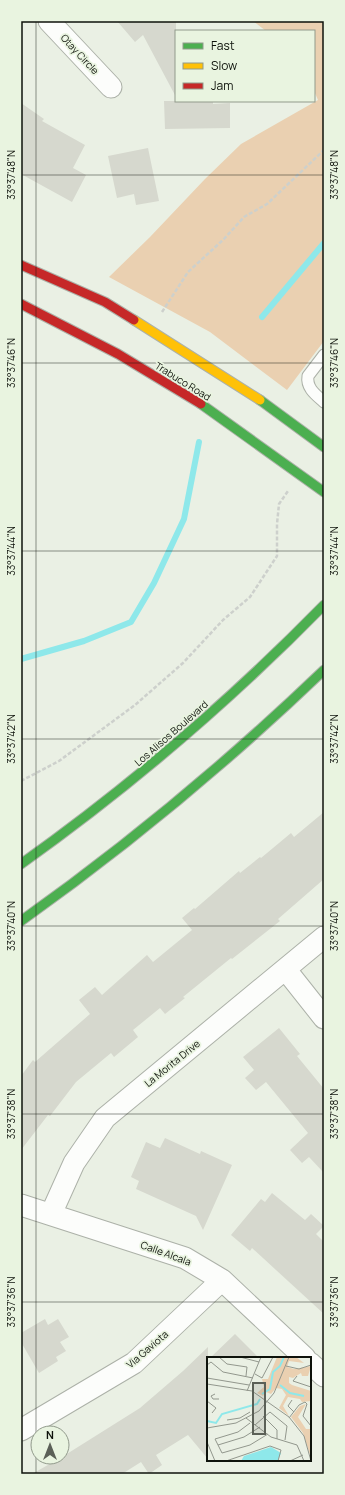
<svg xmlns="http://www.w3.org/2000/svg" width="345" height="1495" viewBox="0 0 345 1495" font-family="Manrope,sans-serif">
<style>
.green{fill:#ead0b1}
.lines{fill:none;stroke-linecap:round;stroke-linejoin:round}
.stream{stroke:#8ee8ea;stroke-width:6}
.building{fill:#d6d8ce}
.lane-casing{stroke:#acb1a8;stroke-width:13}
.street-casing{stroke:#acb1a8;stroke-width:23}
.fast-casing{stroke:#acb1a8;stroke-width:11}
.slow-casing{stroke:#acb1a8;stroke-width:11}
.jam-casing{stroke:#acb1a8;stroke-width:11}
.path{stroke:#cdd0cc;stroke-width:2.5;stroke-dasharray:4 2;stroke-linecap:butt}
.lane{stroke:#fcfdfb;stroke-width:11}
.street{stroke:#fcfdfb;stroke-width:21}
.fast{stroke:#4caf50;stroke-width:9}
.slow{stroke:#ffc107;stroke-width:9}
.jam{stroke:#c62828;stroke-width:9}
.ticks{fill:none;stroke:#0e120b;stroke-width:1;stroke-opacity:0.45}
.labels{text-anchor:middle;stroke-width:3.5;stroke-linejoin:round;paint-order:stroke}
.street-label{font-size:10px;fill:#0e120b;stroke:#e9f4e0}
.inset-river{fill:none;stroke:#8ee8ea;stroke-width:2}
.inset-road{fill:none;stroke:#92978d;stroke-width:1}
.view{fill:#5b6057;fill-opacity:0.15;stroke:#5b6057;stroke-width:2}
.inset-edge{fill:none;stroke:#0e120b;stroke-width:2}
.neatline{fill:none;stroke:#0e120b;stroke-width:1.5}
.ticks-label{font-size:10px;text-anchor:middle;fill:#0e120b}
</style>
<rect width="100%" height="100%" fill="#eaf0e4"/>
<path class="green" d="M253,21h71v320l-37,49 -77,-58 -101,-55 41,-40 55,-58 36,-35 77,-44 -4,-9v-60h-48z"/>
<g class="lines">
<path class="stream" d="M262,317l62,-74
M21,659l63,-18 47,-19 23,-39 30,-64 15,-77"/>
</g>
<path class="building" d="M117,21h59v76l-33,-62 -8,7z
M164,101h49v3l17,-1v25l-65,1z
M21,103l23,16 -2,2 43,24 -12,23 13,7 -14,27 -51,-28z
M148,148l11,53 -23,4 -2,-11 -17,4 -9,-42z
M324,812v67l-46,40 2,2 -48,38 -1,-1 -48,39 2,1 -20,16 -5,-6 -27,22 5,7 -24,20 -3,-4 -35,29 -26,34 -2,-1 -27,35v-74l12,-16 2,2 55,-48 -11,-14 16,-13 7,8 45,-40 6,7 39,-32 -10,-12 12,-10 1,1 44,-38 1,2 20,-16 1,1 30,-25 3,4z
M279,1028l21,26 -3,2 27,33v84l-15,-16 -7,6 -12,-13 18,-17 -42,-51 -10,8 -11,-12 9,-8 -11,-13z
M165,1138l35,16 1,-3 31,14 -29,65 -7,-14 -60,-27 3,-8 -8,-4 15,-35 14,6z
M272,1193l33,27 6,-6 13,12 -8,8 8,8v72l-72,-66 -2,3 -19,-16 30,-36 4,3z
M45,1319l3,6 10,-6 11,18 -9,5 6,9 -10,6 2,4 -19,12 -18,-31v-9z
M235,1334l24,24h-49z
M208,1347v112l-20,-24 -32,20 6,10 -13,9 -8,-12 -19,12h-90l30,-17 78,-49 43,-37z"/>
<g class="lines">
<defs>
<path id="lane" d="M324,355l-16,21c-2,12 8,19 16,26"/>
<path id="street" d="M49,21l62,66
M286,970l38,48
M21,1205l164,53 37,22 83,78
M51,1214l23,-51 31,-45 219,-181
M310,1363l14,13
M21,1430l113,-67 88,-83"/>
<path id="fast" d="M260,400l64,47
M201,404l123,88
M21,864c111,-79 208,-162 303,-259
M21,921c107,-76 208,-160 303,-251"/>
<path id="slow" d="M134,320l126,80"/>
<path id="jam" d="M21,265l84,37 29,18
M21,304l97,50 83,50"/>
</defs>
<use href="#lane" class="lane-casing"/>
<use href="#street" class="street-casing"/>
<use href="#fast" class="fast-casing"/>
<use href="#slow" class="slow-casing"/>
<use href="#jam" class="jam-casing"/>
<path class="path" d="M162,312l26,-40 36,-33 20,-22 23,-13 57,-54
M21,781l38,-20 76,-56 48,-42 40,-43 27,-23 27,-41v-32l2,-20 9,-13"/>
<use href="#lane" class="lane"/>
<use href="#street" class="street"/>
<use href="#fast" class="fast"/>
<use href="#slow" class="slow"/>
<use href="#jam" class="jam"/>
</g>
<path class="ticks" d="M36,21v1453M21,175h303M21,363h303M21,551h303M21,739h303M21,926h303M21,1114h303M21,1302h303"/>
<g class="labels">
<g class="street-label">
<text transform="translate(80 54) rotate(47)" y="4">Otay Circle</text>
<text transform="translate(183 381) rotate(32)" y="4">Trabuco Road</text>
<text transform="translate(171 733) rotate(-41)" y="4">Los Alisos Boulevard</text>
<text transform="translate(172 1063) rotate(-39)" y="4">La Morita Drive</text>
<text transform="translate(166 1253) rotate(20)" y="4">Calle Alcala</text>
<text transform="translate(147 1349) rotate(-41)" y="4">Via Gaviota</text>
</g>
</g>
<g transform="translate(207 1357)">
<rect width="104" height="104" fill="#eaf0e4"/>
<path d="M70,0h19l8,6 -15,-2 -2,6 7,2 17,-3 -3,10h-6l-1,-3 -8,5 -4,-1v6l3,2 19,6v10l-9,1 -2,-3 -12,-2 -5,9 6,10 -10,-8 7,-13 -4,-6 -6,-1 -5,6 -5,-2 -3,4 -6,-3 7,-6 -2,-8h6zM99,47l-8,13 8,12h5v29l-8,-25 -12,-16 9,-11z" fill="#ead0b1"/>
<path d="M64,90l10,6 -3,8h-37l3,-5z" fill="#8ee8ea"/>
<path class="inset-river" d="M73,28l10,8 14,3M55,37l8,-5 3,-17 7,-6 4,-9M0,64l9,2 6,-9 35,-10 3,-5"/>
<path class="inset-road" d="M12,0l8,7 20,3 -1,9M33,0l19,5M0,8l4,-3 12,10 30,6M79,9l13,3 12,-4M48,17l7,4 11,-21M90,19l-4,5 18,6M0,21l42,7M0,27l45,7 37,26 15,19 7,25M40,34l14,-34M8,37l-4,2 2,3h6M85,43l-4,6 6,6M0,44l9,7 -4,5M56,59l14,14v9M39,61l25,19 26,8 7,16M82,61l10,-13 6,-3 2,2 -4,12 8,10M20,63l13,-2 10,-6M43,66l-12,9 -23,7 7,14 28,-8 18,-11M48,68l15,-13 17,14 -2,14M0,71l29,-5 23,-12 15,-18 15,-36M0,85l8,19M11,88l26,-8 16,-10M19,104l44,-15 11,4 -3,11M83,104l13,-6"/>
<path class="view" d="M46,26h12v51h-12z"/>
<rect width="104" height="104" class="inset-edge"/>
</g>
<rect width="345" height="1495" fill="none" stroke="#e9f4e0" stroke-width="44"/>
<rect x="175" y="30" width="140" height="72" fill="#e9f4e0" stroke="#919a8b"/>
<rect x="183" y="43" width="20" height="6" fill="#4caf50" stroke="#919a8b"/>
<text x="211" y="50" font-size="12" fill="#0e120b">Fast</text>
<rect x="183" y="63" width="20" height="6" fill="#ffc107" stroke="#919a8b"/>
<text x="211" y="70" font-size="12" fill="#0e120b">Slow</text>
<rect x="183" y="83" width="20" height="6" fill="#c62828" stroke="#919a8b"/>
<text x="211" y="90" font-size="12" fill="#0e120b">Jam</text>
<g transform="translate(50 1445)"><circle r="19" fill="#e9f4e0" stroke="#919a8b"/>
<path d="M0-3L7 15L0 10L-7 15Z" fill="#5b6057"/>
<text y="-6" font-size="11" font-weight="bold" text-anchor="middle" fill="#0e120b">N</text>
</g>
<rect x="22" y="22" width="301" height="1451" class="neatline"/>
<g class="ticks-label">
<text transform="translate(11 175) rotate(-90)" y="4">33°37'48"N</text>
<text transform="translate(334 175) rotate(-90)" y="4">33°37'48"N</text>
<text transform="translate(11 363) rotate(-90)" y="4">33°37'46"N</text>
<text transform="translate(334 363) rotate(-90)" y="4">33°37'46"N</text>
<text transform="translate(11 551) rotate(-90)" y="4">33°37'44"N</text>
<text transform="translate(334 551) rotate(-90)" y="4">33°37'44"N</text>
<text transform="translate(11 739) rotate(-90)" y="4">33°37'42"N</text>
<text transform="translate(334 739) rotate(-90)" y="4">33°37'42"N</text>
<text transform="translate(11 926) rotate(-90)" y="4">33°37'40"N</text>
<text transform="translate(334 926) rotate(-90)" y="4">33°37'40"N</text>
<text transform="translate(11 1114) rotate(-90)" y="4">33°37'38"N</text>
<text transform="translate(334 1114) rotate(-90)" y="4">33°37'38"N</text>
<text transform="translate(11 1302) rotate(-90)" y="4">33°37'36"N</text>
<text transform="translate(334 1302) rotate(-90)" y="4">33°37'36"N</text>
</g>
</svg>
